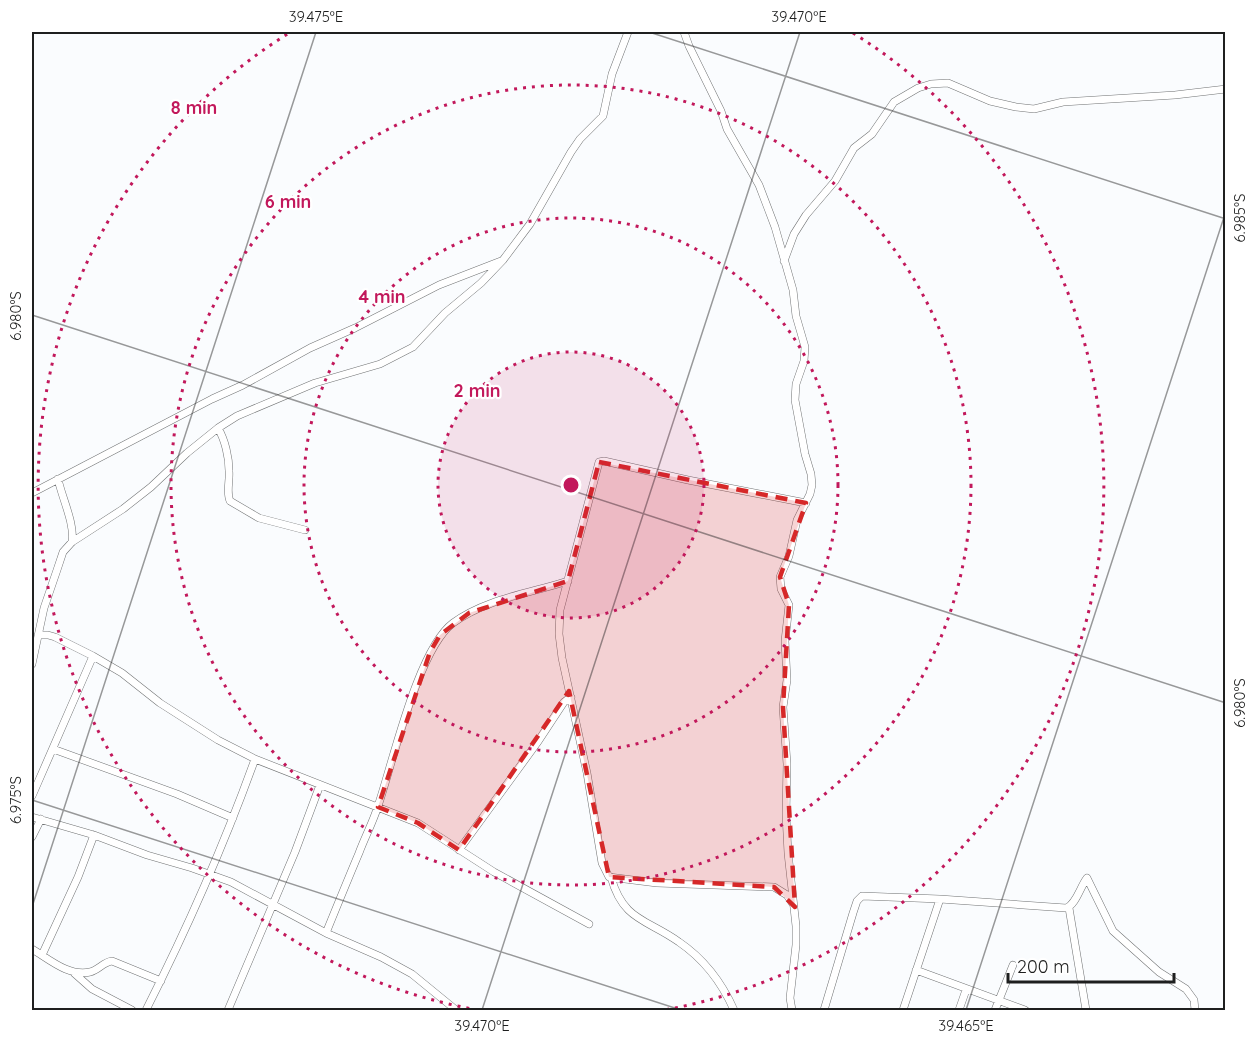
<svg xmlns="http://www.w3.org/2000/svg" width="1257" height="1042" viewBox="0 0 1257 1042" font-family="Quicksand,sans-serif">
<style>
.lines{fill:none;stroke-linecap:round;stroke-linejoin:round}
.minor-casing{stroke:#717374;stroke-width:8}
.minor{stroke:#fff;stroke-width:7}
.marked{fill:#d62828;fill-opacity:0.2;stroke:#d62828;stroke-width:4.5;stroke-dasharray:12 8;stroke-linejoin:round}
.ticks{fill:none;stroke:#1e1f1f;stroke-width:1.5;stroke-opacity:0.45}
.ring{fill:none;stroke:#c2185b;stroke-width:3;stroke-dasharray:3 6}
.centre{fill:#c2185b;stroke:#fff;stroke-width:3}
.ring-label{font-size:18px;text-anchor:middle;font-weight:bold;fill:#c2185b;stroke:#fff;stroke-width:4.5;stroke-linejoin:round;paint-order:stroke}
.neatline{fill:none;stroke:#1e1f1f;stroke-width:2}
.ticks-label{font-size:15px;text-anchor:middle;fill:#1e1f1f}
</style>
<rect width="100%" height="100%" fill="#fafcfe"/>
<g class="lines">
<defs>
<path id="minor" d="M684,32l5,14 32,65 6,18 32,56 16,42 18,63 3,26 9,31 -1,14 -8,23 -1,16 10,54 6,20 1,11 -2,9 -13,26 -8,36 -9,21 1,12 8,16 -4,36 2,39 -4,27 4,57 -1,50 2,39 8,73v19l-6,53 2,12
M784,261l10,-27 12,-19 29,-34 19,-33 18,-14 22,-32 24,-14 13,-4 17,-1 42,18 26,6 18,2 29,-7 112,-7 51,-6
M218,428c7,12 11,29 11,43 1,10 -3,21 1,30l29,17 46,12
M58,479c4,19 17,45 14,63
M32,493l180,-94 31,-14 67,-37 45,-20 84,-43 62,-24
M38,635h10l7,2 38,19 29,17 38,30 58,37 37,19 163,64 76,49 95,52
M32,664l12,-56 13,-38 6,-18 9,-10 51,-33 28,-22 36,-34 31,-25 19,-12 78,-33 65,-19 33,-17 32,-34 36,-30 22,-23 27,-36 41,-72 9,-13 23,-23 9,-42 16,-42
M53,749l124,45 56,24
M32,796l61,-140
M32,817l62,18 53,20 45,13 39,14 95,51 55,24 31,17 44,36
M32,837l9,-18
M459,850l78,-107 27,-41 7,-5
M611,877c12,44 36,42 68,65 25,17 43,41 55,68
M793,904l-6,-9 -13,-8 -117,-4 -48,-6 -7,-14 -15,-90 -25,-115 -3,-24 1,-24 39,-148 5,-1 84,19 118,23
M1069,908l17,102
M326,933c11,-27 22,-54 33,-80 6,-16 14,-31 19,-47 15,-44 40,-157 75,-183 32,-24 78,-30 115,-42
M32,949c17,10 37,28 58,23 9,-2 13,-10 22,-11l49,20
M42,955l36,-78 16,-42
M916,970l109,40
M74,973l18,16 40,21
M146,1010c41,-81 78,-165 109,-251
M228,1010l67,-158 25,-67
M824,1010l29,-97 4,-12 5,-5 78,3 126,9c10,-3 14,-21 21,-30l26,53 46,41 27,17 8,11 1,10
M903,1010l37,-111
M959,1010l7,-20
M995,1010l18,-45"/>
</defs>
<use href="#minor" class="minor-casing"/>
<use href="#minor" class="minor"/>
</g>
<path class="marked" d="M599,462l207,41 -26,74 9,28 -6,102 12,200 -21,-20 -165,-10 -40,-186 -110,159 -41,-27 -40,-16 52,-155 10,-17 29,-22 99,-32z"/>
<path class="ticks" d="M649,32l577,187M32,315l1194,388M32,800l649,210M32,907l284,-875M482,1010l318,-978M966,1010l260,-799"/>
<circle cx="571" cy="485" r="133" fill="#c2185b" fill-opacity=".12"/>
<g class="ring">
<circle cx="571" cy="485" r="133"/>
<circle cx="571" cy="485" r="267"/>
<circle cx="571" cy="485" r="400"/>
<path d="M478 1010A533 533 0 0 1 289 33M853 33A533 533 0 0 1 664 1010"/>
</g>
<circle cx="571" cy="485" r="9" class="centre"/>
<g class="ring-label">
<text x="194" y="114">8 min</text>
<text x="288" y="208">6 min</text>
<text x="382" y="303">4 min</text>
<text x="477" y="397">2 min</text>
</g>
<rect width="1257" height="1042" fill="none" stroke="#ffffff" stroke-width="66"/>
<path d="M1008 973v9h166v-9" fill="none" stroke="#1e1f1f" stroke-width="3"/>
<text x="1017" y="973" font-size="18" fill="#1e1f1f" stroke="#ffffff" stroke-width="4.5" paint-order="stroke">200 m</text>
<rect x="33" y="33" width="1191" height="976" class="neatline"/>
<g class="ticks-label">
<text x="316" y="22">39.475°E</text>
<text x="799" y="22">39.470°E</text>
<text transform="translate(1240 218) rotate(-90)" y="5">6.985°S</text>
<text transform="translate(16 316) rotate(-90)" y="5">6.980°S</text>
<text transform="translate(1240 703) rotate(-90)" y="5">6.980°S</text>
<text transform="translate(16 800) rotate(-90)" y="5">6.975°S</text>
<text x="482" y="1031">39.470°E</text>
<text x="966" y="1031">39.465°E</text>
</g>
</svg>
